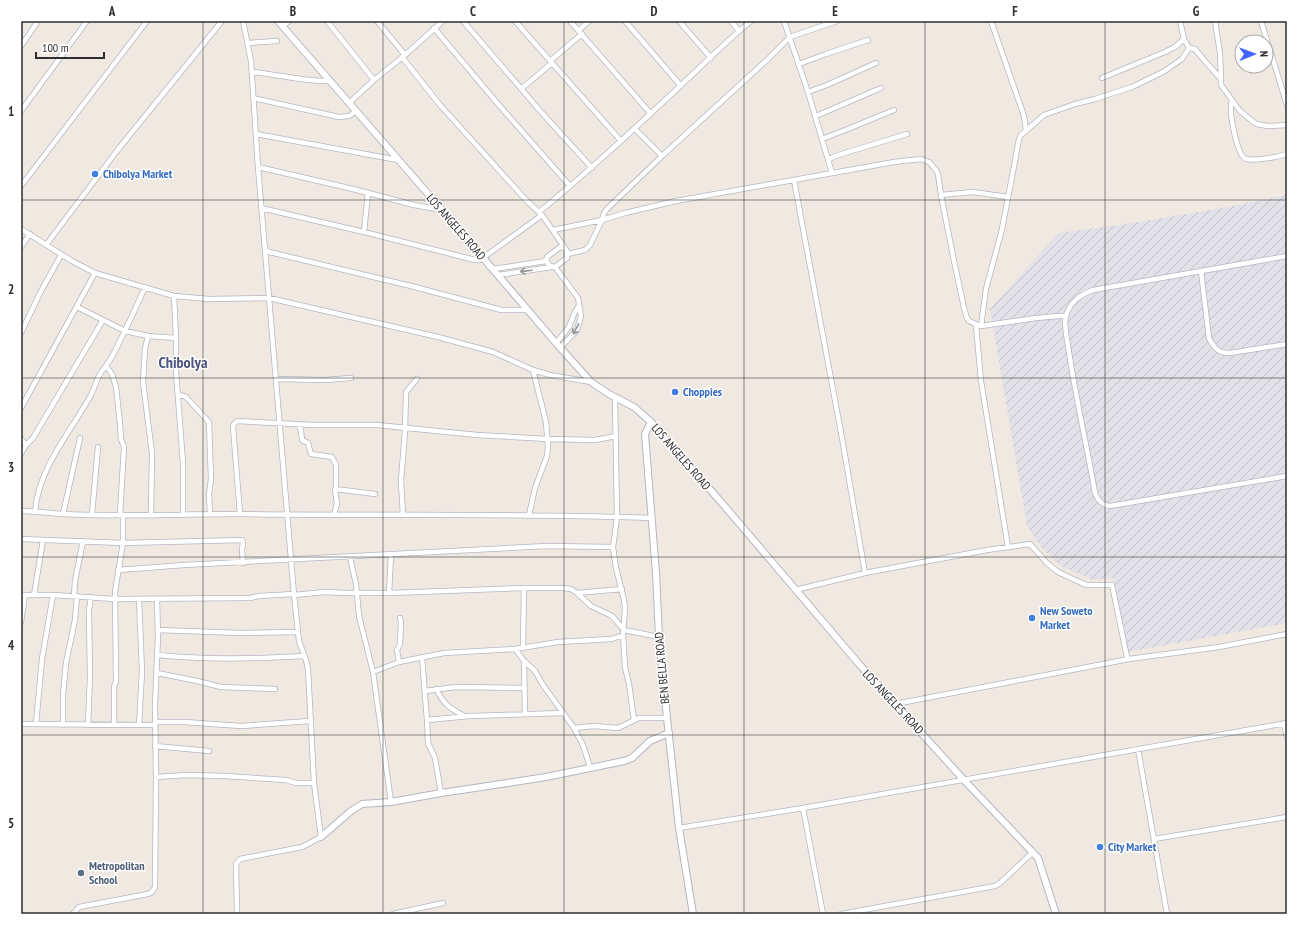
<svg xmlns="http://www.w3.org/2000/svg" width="1308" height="935" viewBox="0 0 1308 935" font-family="'PT Sans Narrow',sans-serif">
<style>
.industrial{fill:url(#industrial-furrows)}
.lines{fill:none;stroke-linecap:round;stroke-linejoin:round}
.street-casing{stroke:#b4b7c1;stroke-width:6}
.secondary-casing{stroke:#b4b7c1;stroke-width:8}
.street{stroke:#fff;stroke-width:4.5}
.secondary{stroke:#fff;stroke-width:6}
.oneway{stroke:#969696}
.grid{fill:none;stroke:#2e2e2e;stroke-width:1;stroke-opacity:0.55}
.shop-dot{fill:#3f7fe0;stroke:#fff;stroke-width:1.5}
.service-dot{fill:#5c6f8a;stroke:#fff;stroke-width:1.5}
.labels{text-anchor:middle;stroke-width:3;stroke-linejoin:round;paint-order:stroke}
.shop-label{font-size:12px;font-weight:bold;fill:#366cbe;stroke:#fff;text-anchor:start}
.street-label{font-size:12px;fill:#2e2e2e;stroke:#fff}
.service-label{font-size:12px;font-weight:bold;fill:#4e5e75;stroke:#fff;text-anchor:start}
.district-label{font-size:16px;font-weight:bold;fill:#4d5680;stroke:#fff}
.neatline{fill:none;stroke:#2e2e2e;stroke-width:1.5}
.grid-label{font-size:13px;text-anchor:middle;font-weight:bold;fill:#2e2e2e}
</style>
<defs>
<pattern id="industrial-furrows" width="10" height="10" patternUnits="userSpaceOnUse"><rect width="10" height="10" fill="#e3e1e8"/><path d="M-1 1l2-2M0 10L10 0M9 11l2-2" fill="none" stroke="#c3c1c7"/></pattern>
</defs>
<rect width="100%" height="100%" fill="#efe9e1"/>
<path class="industrial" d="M1287,195v428l-159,29 -14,-74 -22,2 -31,-14 -21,-20 -13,-20 -37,-217 68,-76 68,-9 102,-17z"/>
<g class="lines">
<defs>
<path id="street" d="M327,21l47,59
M377,21l28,34
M463,21l79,92 50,55
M515,21l106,120
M570,21l81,93
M625,21l56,65
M679,21l32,37
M731,21l8,10
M784,21l24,71 24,81
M991,21l33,95 2,15
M1180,21l4,18 5,9 6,1 9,11 17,19v6l19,26 16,13 12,2 19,-1
M1215,21l5,32 1,26
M1261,21l26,84
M283,26l6,-5
M434,28l64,76 72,82
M579,30l10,-9
M248,43l29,-2
M21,46l17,-25
M402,57l38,48 86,95 16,15 23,33
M550,61l32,-27
M799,64l27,-10 42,-14
M252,72c26,2 51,10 78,9
M1102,78l63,-26 10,-5 9,-8
M521,89l31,-26
M808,92l19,-7 49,-22
M253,98l86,19 10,-1 7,-5
M1232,100c0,2 -1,4 -1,6 -1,9 6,50 15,53 9,2 32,-2 41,-5
M349,103l25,-23 31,-25 38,-34
M21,111l66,-90
M816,116l65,-28
M635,129l27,27
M256,134l142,26
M822,139l26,-10 46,-19
M828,160l7,-4 72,-22
M258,167l95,22 61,16 28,5
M794,180l48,258 23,135
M21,186l126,-165
M941,195l32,-3 35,5
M261,208l103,24 111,28h5l62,-45
M539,212c48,-39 93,-81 138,-123 25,-23 48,-47 74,-68
M21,229l51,32 23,12 79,23 35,3 60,-1 169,39 55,15 40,18 17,5 41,7
M553,230l49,-10 2,-7 3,-4 55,-53 106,-97 22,-22 47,-16
M364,232l4,-39
M46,245l70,-93 106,-131
M21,247l9,-13
M265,251l146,35 83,22 7,2h26
M568,254l17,-4 5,-5 12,-25 23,-7 51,-12 218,-39 27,-3 8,3 7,8 2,4 3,21 12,61 11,52 3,10 2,3 12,5 55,-8 22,-2h8
M1287,256l-194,34c-12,4 -24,13 -27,26 -3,9 2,27 3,36 7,48 18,94 26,141 3,8 7,12 15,13l177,-30
M555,267l12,-9v-7l-2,-3 -5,-1 -13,10 -1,4 4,5 5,1 23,31 3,18 -4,14 -17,18
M493,269l53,-8
M1201,271l8,67c5,10 9,15 21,15l57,-9
M498,275l54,-8
M174,296l2,42v34l7,91v51
M77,307l48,24 23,5 28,2
M976,325l5,56 27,166
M981,326l5,-37 16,-60 13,-68 4,-22 2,-4 23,-20 31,-11 20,-5 37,-12 31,-15 19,-13 7,-11
M21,333l19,-40 21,-38
M148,336l-3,13 -2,33 9,71 -1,61
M556,343l13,-16 5,-13 5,-9
M106,366l6,8 4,13 4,37 1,15 3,8 -4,68
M276,379l49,1 26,-2
M178,394l8,3 23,25 2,57 -2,16 1,19
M615,398l2,119 -4,30 3,21 8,32 1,8 -2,27 2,32 4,17 5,36
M21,408l74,-135
M298,424l3,7 1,9 6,3 3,11 21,3 4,8v24
M21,439l5,6
M21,454l5,-9 7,-7 70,-118
M21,511c14,0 27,2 41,3 59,3 119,0 178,0 137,2 275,-1 412,4
M35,511c4,-44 35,-78 56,-116 3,-6 5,-13 8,-19 4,-8 10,-13 14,-21 11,-22 22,-45 32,-68
M63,514l17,-76
M92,514l6,-67
M240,514l-7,-87 1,-3 3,-3 77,4h63l100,10 71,4 47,1 21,-4
M334,515l3,-11 -2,-15 40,5
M403,515l-2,-34 4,-50 1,-39 11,-13
M529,515l6,-27 12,-32 1,-9 -2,-25 -13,-52
M21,539l102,4 119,-3 1,2 -1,8 1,13
M350,557l6,27 3,32 14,56 18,130
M118,570l66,-5 363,-19 66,1
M795,590l70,-17 122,-23 43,-6 17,19 11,9 28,13h26l15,72 2,2 90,-12 68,-13
M389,593l2,-38
M577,593l45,-4
M21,595h32l62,4 135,-1 9,-2 35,-2
M34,595l9,-55
M294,595l31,-3 22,1h44l133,-5h38l9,1 6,4 14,13 21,10 12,14 35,7
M74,596l1,-15 8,-40
M21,622l4,-27
M158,630l83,3 57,-1
M523,647l1,-59
M515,649l9,12 11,10 8,14 31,43 9,17 7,22
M157,655c49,5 99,4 147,1
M422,657l5,63 1,23 7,15 6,35
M524,661l1,53
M399,662l-2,-12 3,-6 1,-22 -1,-4
M373,672l26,-10 45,-9 71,-4 43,-7 54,-3 11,-4
M157,673l40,8 24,6 54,2
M436,689c9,17 13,18 28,27
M425,691l31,-4 68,1
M895,704l234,-45
M427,720l43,-4 94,-3
M156,722h28l57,4 69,-5
M1284,723l3,15
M21,724l134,1
M36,724l6,-65 11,-64
M63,725v-30l3,-32 9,-43 2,-24
M88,725l2,-48 -1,-67 2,-13
M114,725v-38l2,-6 -1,-89 8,-49v-28
M139,725l3,-54 -3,-72
M574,728l20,-2 24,2 21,-10h28
M155,746l54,5
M1138,749l29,165
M156,777l31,-2 38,1 61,4 10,3h18
M803,808l20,106
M679,828l124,-20 484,-85
M1154,839l133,-22
M73,914l6,-7 69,-13 4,-2 3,-5 1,-110 -1,-72 3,-69 -1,-37
M237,914l-1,-50 4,-5 62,-12 19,-10 -7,-54 -6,-114 -2,-9 -7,-19 -5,-46 -36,-428 -7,-106 -8,-40
M393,914l50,-11
M841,914l154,-28 5,-3 33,-31"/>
<path id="secondary" d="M278,21l164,189 114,133 35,39 18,12 25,13 17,15 70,80 138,162 104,115 75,79 18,56
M651,422l-6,12 11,139 3,64 8,81 12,110 14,86
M321,837l30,-26 11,-7 29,-2 50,-9 47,-7 58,-9 78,-16 8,-3 18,-17 19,-8"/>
</defs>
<use href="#street" class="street-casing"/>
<use href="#secondary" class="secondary-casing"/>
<use href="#street" class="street"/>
<use href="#secondary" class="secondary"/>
</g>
<defs><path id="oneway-shaft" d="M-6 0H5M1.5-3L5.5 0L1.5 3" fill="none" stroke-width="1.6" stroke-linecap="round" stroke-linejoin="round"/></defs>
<g class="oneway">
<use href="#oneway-shaft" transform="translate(526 271) rotate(173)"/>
<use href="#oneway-shaft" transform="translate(576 329) rotate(117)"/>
</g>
<path class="grid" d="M203,21v893M383,21v893M564,21v893M744,21v893M925,21v893M1105,21v893M21,200h1266M21,378h1266M21,557h1266M21,735h1266"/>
<g class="shop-dot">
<circle cx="95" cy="174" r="4"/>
<circle cx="675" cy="392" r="4"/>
<circle cx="1032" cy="618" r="4"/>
<circle cx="1100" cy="847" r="4"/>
</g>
<circle class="service-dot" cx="81" cy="873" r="4"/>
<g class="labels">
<g class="shop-label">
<text x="103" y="178">Chibolya Market</text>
<text x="683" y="396">Choppies</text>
<text x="1040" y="615">New Soweto<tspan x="1040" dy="14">Market</tspan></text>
<text x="1108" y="851">City Market</text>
</g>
<g class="street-label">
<text transform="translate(456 227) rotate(49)" y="4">LOS ANGELES ROAD</text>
<text transform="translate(681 457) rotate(49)" y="4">LOS ANGELES ROAD</text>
<text transform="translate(662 668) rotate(-95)" y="4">BEN BELLA ROAD</text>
<text transform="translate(893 702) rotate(47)" y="4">LOS ANGELES ROAD</text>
</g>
<g class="service-label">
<text x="89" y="870">Metropolitan<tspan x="89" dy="14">School</tspan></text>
</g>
<g class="district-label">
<text x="183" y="368">Chibolya</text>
</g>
</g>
<rect width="1308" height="935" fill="none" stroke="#ffffff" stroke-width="44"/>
<g transform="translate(1254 54) rotate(89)"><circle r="19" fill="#ffffff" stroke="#ababab"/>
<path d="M0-3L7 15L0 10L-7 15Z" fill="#4264fb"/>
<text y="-6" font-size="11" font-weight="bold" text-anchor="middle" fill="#2e2e2e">N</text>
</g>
<path d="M36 52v6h68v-6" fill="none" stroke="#2e2e2e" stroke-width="2"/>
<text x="42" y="52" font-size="12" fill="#2e2e2e" stroke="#ffffff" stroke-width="3" paint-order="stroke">100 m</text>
<rect x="22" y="22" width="1264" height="891" class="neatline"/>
<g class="grid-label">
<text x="112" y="16">A</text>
<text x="293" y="16">B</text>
<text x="473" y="16">C</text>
<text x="654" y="16">D</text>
<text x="835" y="16">E</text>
<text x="1015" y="16">F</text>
<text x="1196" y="16">G</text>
<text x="11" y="116">1</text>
<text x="11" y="294">2</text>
<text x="11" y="472">3</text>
<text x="11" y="650">4</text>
<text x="11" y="828">5</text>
</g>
</svg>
